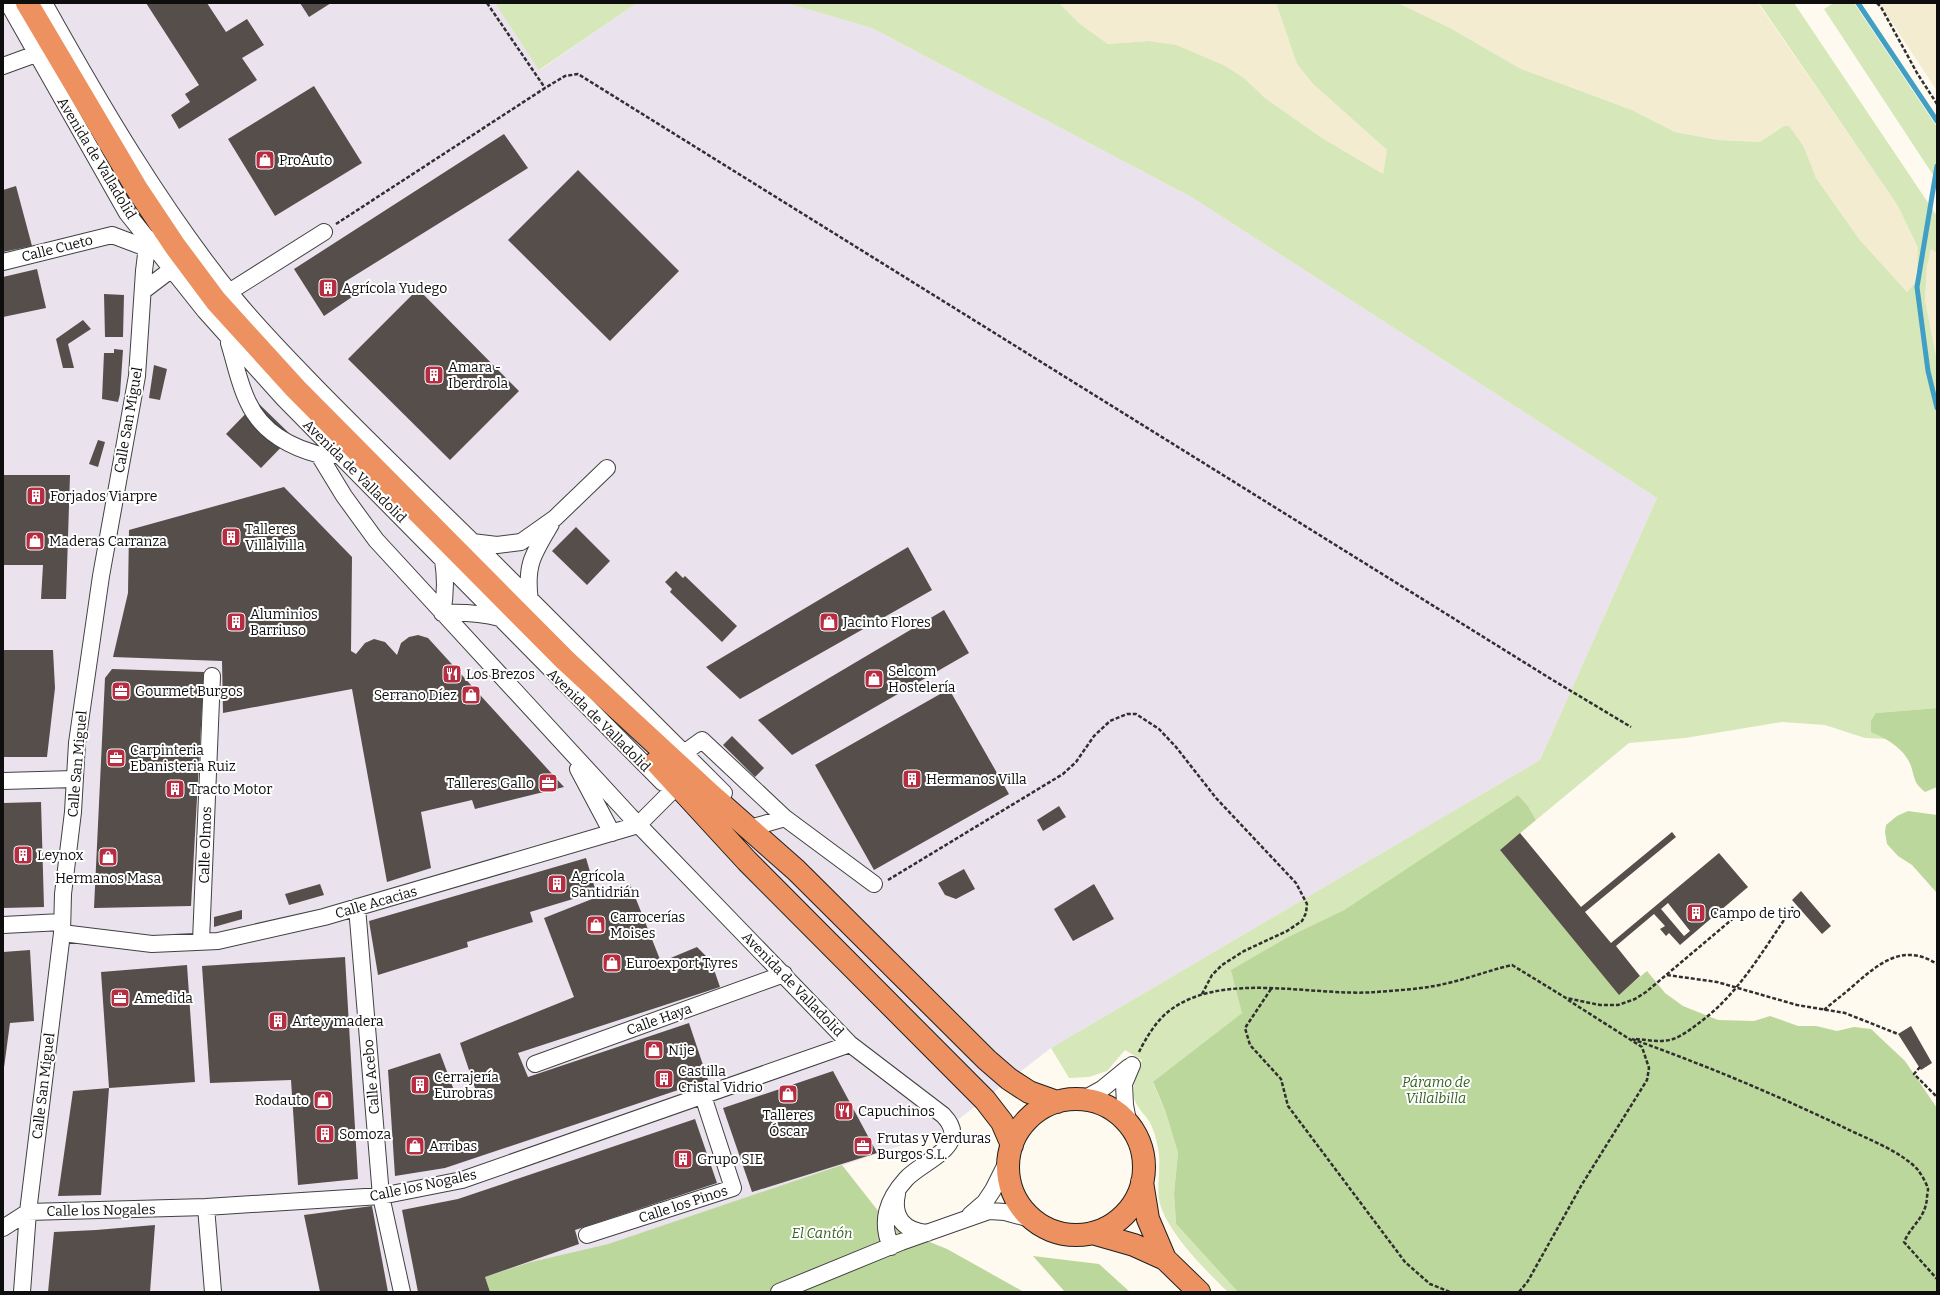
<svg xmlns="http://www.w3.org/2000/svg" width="1940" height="1295" viewBox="0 0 1940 1295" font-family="Bitter,serif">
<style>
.industrial{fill:#eae2ec}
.farmland{fill:#f3ecd0}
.green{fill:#d6e7ba}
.forest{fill:#bcd79b}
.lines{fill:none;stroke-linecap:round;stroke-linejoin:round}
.stream{stroke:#419fc6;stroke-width:5}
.building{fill:#564e4b;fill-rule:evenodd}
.minor-casing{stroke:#414141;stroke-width:18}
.highway-casing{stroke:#1f1f1f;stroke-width:24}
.path{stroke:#303030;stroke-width:2.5;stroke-dasharray:4 2;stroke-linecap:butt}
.minor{stroke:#fff;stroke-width:16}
.highway{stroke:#ec915f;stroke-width:22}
.labels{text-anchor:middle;stroke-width:4;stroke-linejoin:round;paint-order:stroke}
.street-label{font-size:14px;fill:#0e0e0e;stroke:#fff}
.poi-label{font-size:14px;fill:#0e0e0e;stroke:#fff;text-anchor:start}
.park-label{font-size:14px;font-style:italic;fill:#366221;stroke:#fff}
</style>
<rect width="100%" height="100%" fill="#fefaef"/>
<path class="industrial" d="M3,3h492l45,67 97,-67h149l86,25 321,170 464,300 -117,262 -489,288 -109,84 -334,112 -77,18 -41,30h-487z"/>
<path class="farmland" d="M1059,3h217l21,61 15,19 75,67 -4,24 -61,-36 -57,-40 -21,-20 -96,-37 -40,3 -28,-20z
M1398,3h360l140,203 20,42v13l-3,22 -8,9 -48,-53 -43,-61 -12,-31 -20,-21 -24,16 -42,-2 -43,-8 -43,-22 -111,-41 -71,-41z
M1879,3h58v88z
M1931,248l6,5v108l-12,-61 2,-34z"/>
<path class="green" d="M495,3h142l-98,67z
M786,3h273l21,21 28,20 40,-3 28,4 47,20 21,13 21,20 57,40 61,36 4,-24 -75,-67 -15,-19 -21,-61h122l52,25 71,41 111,41 43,22 43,8 42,2 24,-16h5l15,21 12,31 43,61 48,53 8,-9 2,-8 1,-27 -20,-42 -139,-203h35l143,213v37l-6,-4 -4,17 -2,34 12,61v347l-61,5 12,26 -23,-1 -40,-13 -43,-3 -97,16 -56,5 -93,77 -8,-14 -10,-11 -174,115 -54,26 -48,77 -89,70 12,27 13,43 -4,40 2,31 62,68h-10c-22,-21 -59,-58 -68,-88 -5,-18 3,-39 -3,-60 -1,-7 -4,-16 -8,-23 -4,-6 -11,-13 -14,-20 -4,-13 2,-30 7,-41l-17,-10 -18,21 -18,6 -20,1 -18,-30 489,-288 117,-262 -464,-300 -321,-170z
M1834,3h20l83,124v54l-113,-172z"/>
<path class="forest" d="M1937,708v79l-12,5c-11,-9 -10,-13 -14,-26 -6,-17 -25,-28 -40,-34v-11l5,-8z
M1518,795l10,11 8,14 -36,30 119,144 28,-23 18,22 18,13 35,14 36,1 16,-5 28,10h18l21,5 17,-4 17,2 34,32 32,47v184h-699l-62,-68 -2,-31 4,-40 -13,-43 -12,-28 89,-69 -11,-43 59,-34 54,-26z
M1908,811l29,4v78l-25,-28 -14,-9 -11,-12 -2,-12 1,-7 11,-9z
M842,1165l48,61 57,23 77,43h-534l-5,-15 46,-15 77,-18z
M1033,1256l66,8 31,28h-65z"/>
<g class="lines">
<path class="stream" d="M1858,3l79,118
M1937,166l-20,121 11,84 9,37"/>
</g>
<path class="building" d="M146,3h61l19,29 21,-13 17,26 -22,13 15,22 -78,49 -8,-14 19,-13 -5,-8 14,-9z
M300,3h31l-22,14z
M314,86l48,77 -87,53 -47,-77z
M504,134l24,34 -182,113 9,14 -31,21 -30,-47z
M578,170l101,101 -69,70 -102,-101z
M16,186l16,60 -29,6v-62z
M37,269l9,39 -43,9v-40z
M418,289l101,102 -69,69 -102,-101z
M104,294l20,1 -1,42h-18z
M83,320l8,9 -23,15 6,24h-11l-7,-29z
M114,349l9,1 -3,44 -2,8 -16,-3 2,-46h10z
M154,365l13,4 -7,31 -11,-2z
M257,402l35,34 -31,32 -35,-34z
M98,440l7,2 -7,25 -9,-3z
M3,475h67l-4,124h-25l2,-34h-40z
M284,487l68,70 -1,94 5,3 9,-11 9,-4 11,3 12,13 4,-12 8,-6 9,-2 10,3 136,149 -89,22 -3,-9 -51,12 10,56 -44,14 -35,-193 -129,24 -1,-52 -109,-4 15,-64 1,-63z
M576,527l34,34 -23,24 -35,-34z
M908,547l24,43 -192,109 -34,-32z
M676,571l7,7 2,-2 52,50 -15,16 -52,-50 2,-3 -7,-7z
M944,610l25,43 -177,102 -34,-35z
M3,650h50l2,38 -8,69h-44z
M112,669l92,3 -13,234 -97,2 11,-230z
M949,689l60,105 -135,76 -59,-105z
M732,736l32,32 -9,9 -32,-32z
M41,802l3,105 -41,1v-105z
M1059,806l7,11 -23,14 -6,-11z
M1672,832l4,5 -91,75 26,31 108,-90 29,34 -68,58 -11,-12 -3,3 -6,-7 5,-3 -11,-12 -38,32 24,30 -21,19 -119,-145 20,-17 61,74zM1668,903l22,28 -6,5 -23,-27z
M586,858l10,34 -66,20 3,10 -66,20 1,5 -90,28 -9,-54z
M964,869l11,20 -19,10 -11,-4 -7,-12z
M320,884l4,11 -35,10 -4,-11z
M630,884l31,78 36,-15 14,14 9,26 -202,66 10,24 161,-54 19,57 -263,88 -50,8 -7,-106 52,-17 18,48 19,-7 -17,-51 114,-46 -30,-79z
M1094,884l20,35 -41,22 -19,-32z
M1801,891l30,35 -9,8 -30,-34z
M242,910v9l-28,8v-10z
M30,950l4,71 -24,2 -7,52v-123z
M345,957l13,222 -60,6 -7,-105 -81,3 -8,-117z
M187,965l8,117 -86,6 -8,107 -43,1 15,-105 36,-3 -8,-116z
M1911,1026l21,37 -11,7 -23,-36z
M833,1071l44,82 -125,39 -29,-84z
M695,1119l22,64 -142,47 4,14 -94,33 5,15h-72l-16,-82 56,-11z
M372,1206l16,86h-68l-16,-77z
M155,1225l-5,67h-102l6,-60 42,-2z"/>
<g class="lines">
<defs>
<path id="minor" d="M8,3l119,210 78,98 79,88 379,384
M44,3c57,102 117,205 191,296 27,33 56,62 86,93 53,54 107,106 161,159 81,80 161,161 242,242
M3,66l33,-12
M112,235l45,17
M3,262l109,-27
M143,291l29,-22
M229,292l95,-60
M229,343c6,19 10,41 19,59 15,33 48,48 81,55
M319,455l25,41 32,44 254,276 220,228 93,71c30,31 -21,46 -37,64 -19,21 -26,42 -15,68
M472,542l25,3 24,-3 34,-24 52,-50
M443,560c3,19 3,34 -1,53 21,-1 39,0 58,5
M530,601c-5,-36 3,-47 21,-77
M684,753l18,-13 83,78
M578,769l34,64
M3,781l72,-2
M757,826l28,-8 89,66
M357,907l24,289 21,96
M3,925l59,-3
M62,933l90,11 66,-3 106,-24 314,-92 33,-33
M201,941l11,-265
M535,1064l249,-90
M1082,1100l20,-11 27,-22
M1129,1126l-4,-21 -1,-21 8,-19
M897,1194c-5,23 7,37 30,39
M206,1207l7,85
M970,1215l15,-13 8,-12 16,-32
M3,1228l25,-16 178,-5 175,-11 81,-16 388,-136
M587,1235l146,-47 -30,-92
M22,1292l6,-80 34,-279 1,-39 10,-82 4,-69 24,-167 36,-200 7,-105 4,-33
M779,1292l122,-50 88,-31 16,1 29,8"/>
<path id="highway" d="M27,3l110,186 38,57 41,55 80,88 269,271 145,134 86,76 191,190 22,19 20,13 28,10
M656,762l91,99 238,239 17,22 10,23
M1008 1167a68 68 0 1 1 136 0a68 68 0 1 1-136 0Z
M1142,1182l6,37 17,40
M1092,1233l42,12 31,14 34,33"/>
</defs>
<use href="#minor" class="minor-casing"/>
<use href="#highway" class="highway-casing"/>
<path class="path" d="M487,3l58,85
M1877,3l4,4 36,66 20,31
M336,224l209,-136 20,-12 13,-2 973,605 80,48
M888,880l175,-106 13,-12 18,-26 16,-15 17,-7h9l23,15 17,18 40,51 80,85 11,21 -1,9 -4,8 -15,10 -43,20 -22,14 -10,10 -10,19
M1667,975l50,7 80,23 48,8 53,21
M1271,989l-26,39 5,17 31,34 7,27 117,156 25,22 20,8
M1824,1010c9,-8 19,-15 29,-24 25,-22 50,-44 84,-22
M1632,1039c73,26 145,56 215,90 21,10 55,23 71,41 3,4 9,14 10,19 0,2 -1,6 -1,9 -2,21 -15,26 -23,44l33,37
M1636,1039c12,1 25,4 37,0 9,-3 18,-10 26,-16 41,-30 65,-75 94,-116
M1139,1052c7,-14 17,-31 30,-41 53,-41 144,-14 207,-19 24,-2 49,-3 72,-9 22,-5 42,-13 64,-18l54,33 34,7h18l17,-6 11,-7 90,-76
M1920,1067l-6,7 23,23
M1519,1292l9,-11 53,-95 66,-106 2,-12 -7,-21 -74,-47"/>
<use href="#minor" class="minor"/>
<use href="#highway" class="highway"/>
</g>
<defs>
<symbol id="shop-square" viewBox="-11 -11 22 22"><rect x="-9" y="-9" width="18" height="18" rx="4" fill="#b62d42" stroke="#fff"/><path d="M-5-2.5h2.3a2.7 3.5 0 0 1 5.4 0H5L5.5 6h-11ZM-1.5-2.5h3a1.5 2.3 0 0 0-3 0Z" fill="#fff"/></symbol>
<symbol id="building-square" viewBox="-11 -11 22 22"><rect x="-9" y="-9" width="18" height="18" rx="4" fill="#b62d42" stroke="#fff"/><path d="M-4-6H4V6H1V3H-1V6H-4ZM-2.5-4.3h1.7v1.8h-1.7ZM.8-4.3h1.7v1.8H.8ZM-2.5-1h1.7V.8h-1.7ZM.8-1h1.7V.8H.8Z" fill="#fff"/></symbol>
<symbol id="restaurant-square" viewBox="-11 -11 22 22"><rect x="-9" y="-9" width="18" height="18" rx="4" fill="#b62d42" stroke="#fff"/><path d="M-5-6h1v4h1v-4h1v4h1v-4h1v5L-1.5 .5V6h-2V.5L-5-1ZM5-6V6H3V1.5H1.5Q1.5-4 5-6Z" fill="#fff"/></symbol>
<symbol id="office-square" viewBox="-11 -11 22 22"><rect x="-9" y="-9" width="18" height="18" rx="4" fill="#b62d42" stroke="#fff"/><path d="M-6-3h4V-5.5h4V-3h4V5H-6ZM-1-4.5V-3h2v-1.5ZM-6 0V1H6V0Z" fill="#fff"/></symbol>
</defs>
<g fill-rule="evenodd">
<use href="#shop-square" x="254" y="149" width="22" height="22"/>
<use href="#building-square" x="317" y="277" width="22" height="22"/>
<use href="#building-square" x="423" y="364" width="22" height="22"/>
<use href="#building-square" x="25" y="485" width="22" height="22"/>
<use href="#building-square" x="220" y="526" width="22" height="22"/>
<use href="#shop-square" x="24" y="530" width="22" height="22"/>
<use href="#building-square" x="225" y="611" width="22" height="22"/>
<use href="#shop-square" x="818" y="611" width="22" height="22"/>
<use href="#restaurant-square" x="441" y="663" width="22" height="22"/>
<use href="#shop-square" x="863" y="668" width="22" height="22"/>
<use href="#office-square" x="110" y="680" width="22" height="22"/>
<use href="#shop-square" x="460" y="684" width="22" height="22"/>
<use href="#office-square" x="105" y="747" width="22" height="22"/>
<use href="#building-square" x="901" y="768" width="22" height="22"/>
<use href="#office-square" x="537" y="772" width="22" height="22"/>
<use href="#building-square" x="164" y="778" width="22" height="22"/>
<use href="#building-square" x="12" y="844" width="22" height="22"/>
<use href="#shop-square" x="97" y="846" width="22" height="22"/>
<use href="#building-square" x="546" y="873" width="22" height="22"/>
<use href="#building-square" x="1685" y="902" width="22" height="22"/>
<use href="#shop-square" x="585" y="914" width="22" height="22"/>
<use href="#shop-square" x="601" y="952" width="22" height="22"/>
<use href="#office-square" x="109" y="987" width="22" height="22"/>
<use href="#building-square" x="267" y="1010" width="22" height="22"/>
<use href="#shop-square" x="643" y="1039" width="22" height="22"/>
<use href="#building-square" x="653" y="1068" width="22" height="22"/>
<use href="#building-square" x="409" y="1074" width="22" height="22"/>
<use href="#shop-square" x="777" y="1083" width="22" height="22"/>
<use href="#shop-square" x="312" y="1089" width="22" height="22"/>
<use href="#restaurant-square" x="833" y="1100" width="22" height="22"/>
<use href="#building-square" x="314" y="1123" width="22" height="22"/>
<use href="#shop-square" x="404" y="1135" width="22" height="22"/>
<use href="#office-square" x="852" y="1135" width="22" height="22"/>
<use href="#building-square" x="672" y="1148" width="22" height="22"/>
</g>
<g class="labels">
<g class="street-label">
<text transform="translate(97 158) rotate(59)" y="5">Avenida de Valladolid</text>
<text transform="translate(57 248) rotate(-14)" y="5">Calle Cueto</text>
<text transform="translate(128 420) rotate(-80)" y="5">Calle San Miguel</text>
<text transform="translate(355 471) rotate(45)" y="5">Avenida de Valladolid</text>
<text transform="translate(599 720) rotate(45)" y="5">Avenida de Valladolid</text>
<text transform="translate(77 764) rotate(-85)" y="5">Calle San Miguel</text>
<text transform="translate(205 845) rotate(-88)" y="5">Calle Olmos</text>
<text transform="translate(376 902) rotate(-16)" y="5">Calle Acacias</text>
<text transform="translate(793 984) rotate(46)" y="5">Avenida de Valladolid</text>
<text transform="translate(659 1019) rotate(-20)" y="5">Calle Haya</text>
<text transform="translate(371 1077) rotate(-95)" y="5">Calle Acebo</text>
<text transform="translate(43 1086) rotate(-83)" y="5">Calle San Miguel</text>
<text transform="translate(423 1185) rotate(-12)" y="5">Calle los Nogales</text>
<text transform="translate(683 1204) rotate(-18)" y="5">Calle los Pinos</text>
<text transform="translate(101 1210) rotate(-1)" y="5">Calle los Nogales</text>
</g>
<g class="poi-label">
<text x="279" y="165">ProAuto</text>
<text x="342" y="293">Agrícola Yudego</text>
<text x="448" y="372">Amara -<tspan x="448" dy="16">Iberdrola</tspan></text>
<text x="50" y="501">Forjados Viarpre</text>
<text x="245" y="534">Talleres<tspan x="245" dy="16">Villalvilla</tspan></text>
<text x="49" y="546">Maderas Carranza</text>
<text x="250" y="619">Aluminios<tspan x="250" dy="16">Barriuso</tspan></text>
<text x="843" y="627">Jacinto Flores</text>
<text x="888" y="676">Selcom<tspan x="888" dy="16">Hostelería</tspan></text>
<text x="466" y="679">Los Brezos</text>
<text x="135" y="696">Gourmet Burgos</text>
<text x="457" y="700" text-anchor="end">Serrano Díez</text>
<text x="130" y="755">Carpinteria<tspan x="130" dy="16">Ebanisteria Ruiz</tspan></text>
<text x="926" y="784">Hermanos Villa</text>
<text x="534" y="788" text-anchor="end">Talleres Gallo</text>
<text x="189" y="794">Tracto Motor</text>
<text x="37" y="860">Leynox</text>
<text x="571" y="881">Agrícola<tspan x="571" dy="16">Santidrián</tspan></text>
<text x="108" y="883" text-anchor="middle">Hermanos Masa</text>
<text x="1710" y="918">Campo de tiro</text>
<text x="610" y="922">Carrocerías<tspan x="610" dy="16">Moises</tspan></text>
<text x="626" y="968">Euroexport Tyres</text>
<text x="134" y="1003">Amedida</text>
<text x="292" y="1026">Arte y madera</text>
<text x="668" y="1055">Nije</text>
<text x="678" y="1076">Castilla<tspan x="678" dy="16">Cristal Vidrio</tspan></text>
<text x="434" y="1082">Cerrajería<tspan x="434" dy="16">Eurobras</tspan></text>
<text x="309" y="1105" text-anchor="end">Rodauto</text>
<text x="858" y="1116">Capuchinos</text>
<text x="788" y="1120" text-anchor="middle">Talleres<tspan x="788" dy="16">Óscar</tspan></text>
<text x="339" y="1139">Somoza</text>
<text x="877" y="1143">Frutas y Verduras<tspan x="877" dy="16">Burgos S.L.</tspan></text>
<text x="429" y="1151">Arribas</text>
<text x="697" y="1164">Grupo SIE</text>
</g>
<g class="park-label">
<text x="1436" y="1087">Páramo de<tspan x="1436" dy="16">Villalbilla</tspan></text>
<text x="822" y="1238">El Cantón</text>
</g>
</g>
<rect width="1940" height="1295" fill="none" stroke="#0e0e0e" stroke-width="8"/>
</svg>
